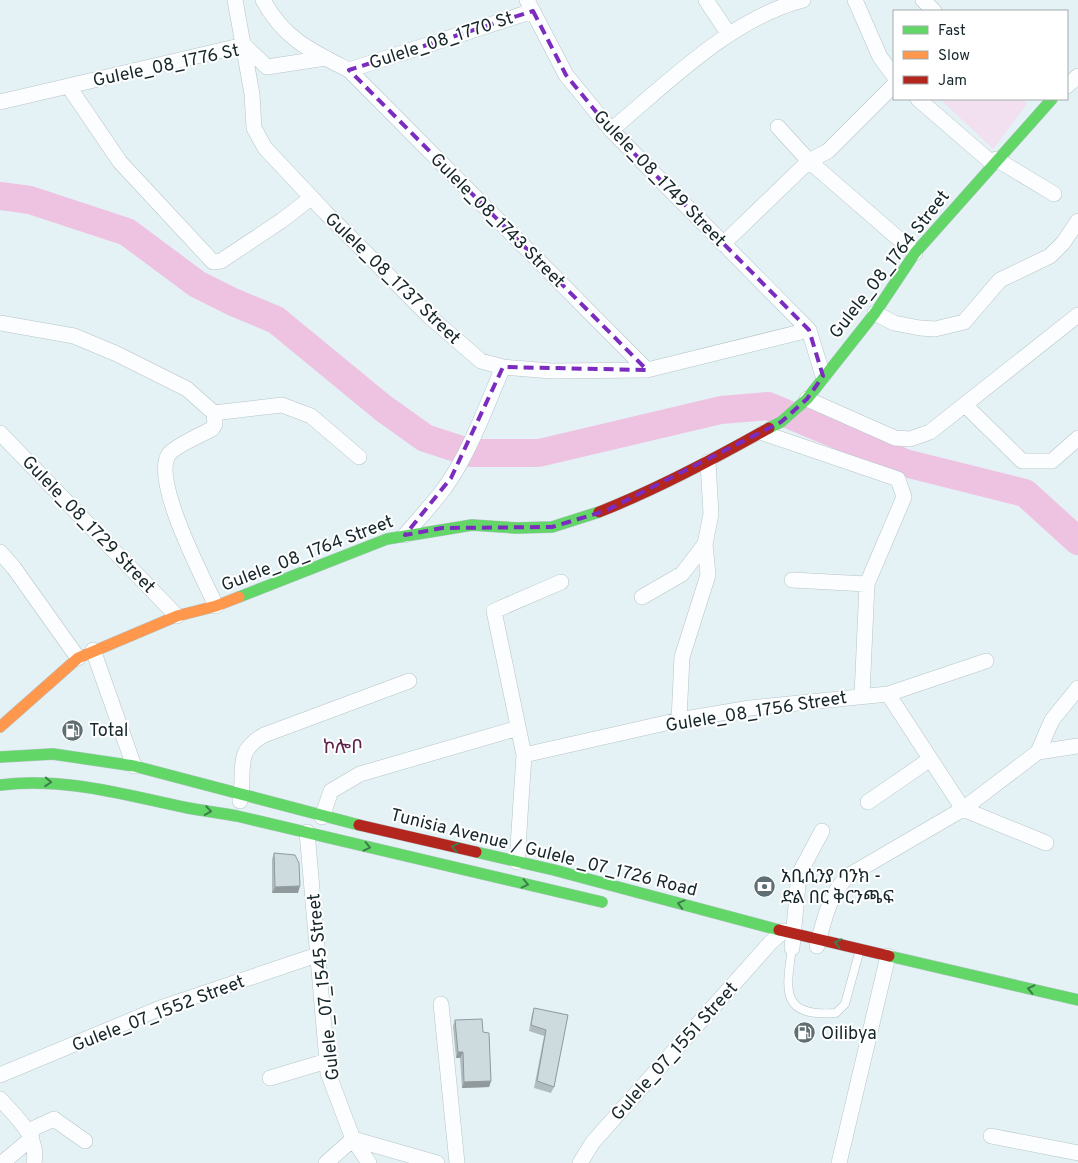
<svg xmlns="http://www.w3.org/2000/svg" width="1078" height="1163" viewBox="0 0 1078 1163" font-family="Overpass,'Noto Sans Ethiopic',sans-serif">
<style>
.green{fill:#f2e0f0}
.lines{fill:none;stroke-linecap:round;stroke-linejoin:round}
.river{stroke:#eec3e2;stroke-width:28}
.lane-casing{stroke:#b6c4c8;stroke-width:9}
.street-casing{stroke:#b6c4c8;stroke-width:16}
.fast-casing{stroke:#b6c4c8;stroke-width:12}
.slow-casing{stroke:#b6c4c8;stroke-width:12}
.jam-casing{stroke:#b6c4c8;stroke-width:12}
.lane{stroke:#fbfdfe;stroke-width:8}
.street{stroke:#fbfdfe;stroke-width:15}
.fast{stroke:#63d668;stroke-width:11}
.slow{stroke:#ff974d;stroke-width:11}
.jam{stroke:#b3261e;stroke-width:11}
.wall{fill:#b0bcc0}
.shaded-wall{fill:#90999c}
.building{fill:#cddbdf;stroke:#90999c}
.oneway{stroke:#3c7e4a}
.marked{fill:none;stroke:#7b2cbf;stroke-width:4;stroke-dasharray:10 6;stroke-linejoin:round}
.labels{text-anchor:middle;stroke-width:4;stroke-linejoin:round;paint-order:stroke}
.street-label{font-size:18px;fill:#16272b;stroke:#fff}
.poi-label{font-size:18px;fill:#16272b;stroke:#fff;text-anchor:start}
.neighbourhood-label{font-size:19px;fill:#5d224b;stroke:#fff}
</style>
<rect width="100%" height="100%" fill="#e4f2f6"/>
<path class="green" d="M940,99h82l5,5 -34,45z"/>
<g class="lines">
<path class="river" d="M0,196l30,4 97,32 70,52 36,18 43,18 107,88 42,30 46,15h68l182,-43 47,-4 137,57 120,30 53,48"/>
<defs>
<path id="lane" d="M792,948c-6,43 -12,69 44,65l9,-9 14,-51"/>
<path id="street" d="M235,0l17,94 2,34 11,20 60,64 105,105 51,44 22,6 49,4 95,-1 162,-40
M263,0c21,39 48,51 86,70l298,300
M527,0l39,75 45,55 198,200 14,46
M706,0l22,33
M855,0l25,57 14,19
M923,0l11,11
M244,45l23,22 59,-9
M349,70l184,-59
M1067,86l11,-10
M69,87l51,75 93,100 8,-1 60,-40 30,-23
M918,99l74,64
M0,102l244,-57
M778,127l31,34 19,-10 66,-66
M611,130c57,-47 119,-111 192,-130
M996,159l58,35
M723,244l86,-83 106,92
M875,313l19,10 26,5 15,1 29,-7 36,-42 50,-24 13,-13 15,-22
M0,323l74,13 43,18 70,35 27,24
M807,399l88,39 15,1 20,-7 148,-117
M965,405l57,56h30l26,-23
M214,413l1,11 -3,5c-10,5 -37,17 -43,25 -18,26 35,125 47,152
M214,413l68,-8 29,11 48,41
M0,433l177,183
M763,433l135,46 6,18 -37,87 -5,111
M405,535c12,-14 24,-27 35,-41 27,-34 46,-87 63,-127
M0,552l14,16 64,90
M792,580l75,4
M642,597l40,-23 23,-30
M93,650l41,116
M888,694l75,115
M679,720l3,-63 26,-82 -3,-31 6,-30 -3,-52
M1038,752l40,-6
M524,755l155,-35 71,-12 138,-14 98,-33
M240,801c6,-30 -7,-49 24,-66l145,-54
M868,802l61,-42
M963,809l83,34
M322,817l9,-26 29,-17 158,-46
M307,832l21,241 25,66 16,24
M517,862l7,-107 -30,-144 67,-29
M817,946c7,-25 12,-52 31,-70l115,-67 75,-57 14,-32 26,-32
M792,948l7,-74 23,-43
M441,1004l16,159
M0,1075l163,-68 154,-52
M270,1078l57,-17
M0,1099c17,19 39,37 34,64
M28,1131l26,-12 31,22
M991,1136l87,17
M353,1139l84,24
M2,1163l30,-25
M326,1163l27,-24
M580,1163l13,-21 178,-200 13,-11
M839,1163l49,-207"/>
<path id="fast" d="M769,428l12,-6 26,-23 68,-86 40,-60 137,-154
M239,597l148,-58 85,-14 45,3 35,-1 47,-15
M0,757l53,-3 81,12 225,59
M0,785c66,-8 124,10 188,23 16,3 33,5 49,8l365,86
M476,852l78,18 225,60
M889,956l189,44"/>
<path id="slow" d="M0,727l78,-69 99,-42 39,-10 23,-9"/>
<path id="jam" d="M599,512c59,-23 115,-53 170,-84
M359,825l117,27
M779,930l110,26"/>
</defs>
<use href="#lane" class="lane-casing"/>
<use href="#street" class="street-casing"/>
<use href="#fast" class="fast-casing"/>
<use href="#slow" class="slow-casing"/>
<use href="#jam" class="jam-casing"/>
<use href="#lane" class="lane"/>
<use href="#street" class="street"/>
<use href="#fast" class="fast"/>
<use href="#slow" class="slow"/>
<use href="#jam" class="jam"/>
</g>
<path class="wall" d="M274,853l24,40h-26v-34z
M534,1008l34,7 -14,72 -3,6 -17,-5 10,-52 -15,-5 3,-17z
M455,1020l28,12 8,49 -2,6 -27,1 -2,-30h-4l-3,-32z"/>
<path class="shaded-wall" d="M300,886l-2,7h-26l3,-6z
M458,1052h5l-3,6h-4z
M491,1081l-2,6 -27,1 2,-6z"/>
<path class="building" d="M274,853l21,2 4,8 1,23 -25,1z
M534,1008l34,7 -14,72 -17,-6 9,-51 -15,-5z
M482,1019l1,13 6,1 2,48 -27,1 -1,-30h-5l-3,-32z"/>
<defs><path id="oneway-chevron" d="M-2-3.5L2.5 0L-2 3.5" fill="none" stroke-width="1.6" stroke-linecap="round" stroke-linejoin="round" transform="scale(1.25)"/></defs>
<g class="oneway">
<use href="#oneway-chevron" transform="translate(48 782) rotate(4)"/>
<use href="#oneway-chevron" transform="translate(208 811) rotate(9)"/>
<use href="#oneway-chevron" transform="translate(367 847) rotate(13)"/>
<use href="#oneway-chevron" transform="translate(455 847) rotate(-167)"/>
<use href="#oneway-chevron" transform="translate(525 884) rotate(13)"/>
<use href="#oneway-chevron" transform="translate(681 904) rotate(-165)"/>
<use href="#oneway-chevron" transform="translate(838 943) rotate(-166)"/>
<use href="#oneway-chevron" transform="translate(1031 989) rotate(-167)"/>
</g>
<path class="marked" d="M533,11l33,64 45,55 198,200 14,46 -16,23 -26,23 -176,89 -53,16 -110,1 -37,7 46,-57 52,-111 144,3 -298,-300z"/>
<defs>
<symbol id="fuel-disc" viewBox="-11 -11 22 22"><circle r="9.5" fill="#5e6e72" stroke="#fff"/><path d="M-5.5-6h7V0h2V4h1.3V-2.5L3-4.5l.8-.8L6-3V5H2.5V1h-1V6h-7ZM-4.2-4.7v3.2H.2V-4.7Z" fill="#fff"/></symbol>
<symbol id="bank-disc" viewBox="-11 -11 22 22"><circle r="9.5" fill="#5e6e72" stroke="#fff"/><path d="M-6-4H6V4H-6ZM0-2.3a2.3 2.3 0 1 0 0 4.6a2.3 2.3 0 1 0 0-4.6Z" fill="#fff"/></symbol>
</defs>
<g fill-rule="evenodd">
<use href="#fuel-disc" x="60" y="718" width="25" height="25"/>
<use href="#bank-disc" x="752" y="874" width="25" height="25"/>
<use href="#fuel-disc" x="792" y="1020" width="25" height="25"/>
</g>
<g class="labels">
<g class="street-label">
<text transform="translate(441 40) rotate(-18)" y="6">Gulele_08_1770 St</text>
<text transform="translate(166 65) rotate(-12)" y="6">Gulele_08_1776 St</text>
<text transform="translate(660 178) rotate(46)" y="6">Gulele_08_1749 Street</text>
<text transform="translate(498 220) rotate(45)" y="6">Gulele_08_1743 Street</text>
<text transform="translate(889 264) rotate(-52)" y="6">Gulele_08_1764 Street</text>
<text transform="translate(393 278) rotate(44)" y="6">Gulele_08_1737 Street</text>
<text transform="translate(89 524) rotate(46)" y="6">Gulele_08_1729 Street</text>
<text transform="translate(307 553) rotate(-21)" y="6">Gulele_08_1764 Street</text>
<text transform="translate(756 711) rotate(-9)" y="6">Gulele_08_1756 Street</text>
<text transform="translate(544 852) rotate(14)" y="6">Tunisia Avenue / Gulele _07_1726 Road</text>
<text transform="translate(323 987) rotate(-96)" y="6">Gulele _07_1545 Street</text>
<text transform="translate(158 1013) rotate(-21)" y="6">Gulele_07_1552 Street</text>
<text transform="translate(674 1051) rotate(-48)" y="6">Gulele_07_1551 Street</text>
</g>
<g class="poi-label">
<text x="89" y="736">Total</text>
<text x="781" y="882">አቢሲንያ ባንክ -<tspan x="781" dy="21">ድል በር ቅርንጫፍ</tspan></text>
<text x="821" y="1039">Oilibya</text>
</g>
<g class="neighbourhood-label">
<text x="343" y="753">ኮሎቦ</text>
</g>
</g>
<rect x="893" y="10" width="175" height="90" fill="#ffffff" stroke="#a2a9aa"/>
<rect x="903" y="26" width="25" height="8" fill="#63d668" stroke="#a2a9aa"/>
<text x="938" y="35" font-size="15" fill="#16272b">Fast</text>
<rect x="903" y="51" width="25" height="8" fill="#ff974d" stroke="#a2a9aa"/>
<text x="938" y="60" font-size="15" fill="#16272b">Slow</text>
<rect x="903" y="76" width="25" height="8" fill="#b3261e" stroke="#a2a9aa"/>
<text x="938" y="85" font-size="15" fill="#16272b">Jam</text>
</svg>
